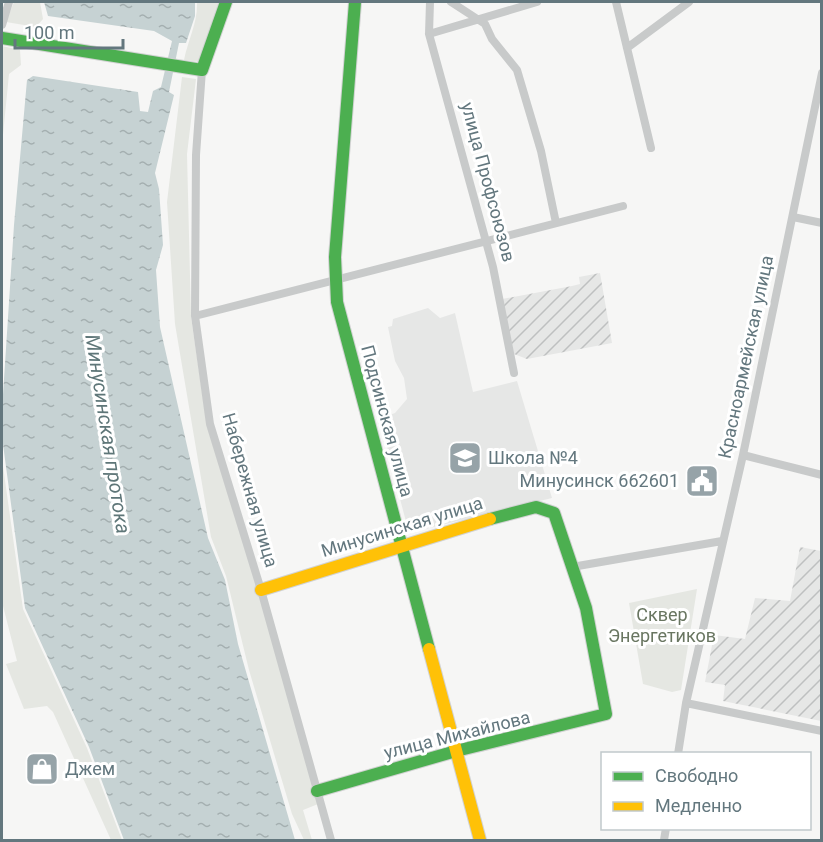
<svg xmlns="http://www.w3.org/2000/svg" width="823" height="842" viewBox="0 0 823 842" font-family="Roboto,sans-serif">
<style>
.built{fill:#e6e7e6}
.industrial{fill:url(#industrial-furrows)}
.park{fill:#e5e7e2}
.water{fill:url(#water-ripples)}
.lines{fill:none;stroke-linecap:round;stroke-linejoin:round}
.fast-casing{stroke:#d1d2d2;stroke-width:14}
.slow-casing{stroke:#d1d2d2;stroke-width:14}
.street{stroke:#c8caca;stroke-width:8}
.fast{stroke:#4caf50;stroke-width:12}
.slow{stroke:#ffc107;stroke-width:12}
.labels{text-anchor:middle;stroke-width:6;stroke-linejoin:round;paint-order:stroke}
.street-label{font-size:18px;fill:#63777e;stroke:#fff}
.poi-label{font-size:18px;fill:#63777e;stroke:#fff;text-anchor:start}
.park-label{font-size:18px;fill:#697661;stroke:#fff}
.water-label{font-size:20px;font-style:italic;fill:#5e7678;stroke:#fff}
</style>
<defs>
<pattern id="industrial-furrows" width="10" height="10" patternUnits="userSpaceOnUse" patternTransform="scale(1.5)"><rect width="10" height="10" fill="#e6e7e6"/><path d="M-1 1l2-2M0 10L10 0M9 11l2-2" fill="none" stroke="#bec0c0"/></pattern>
<pattern id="water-ripples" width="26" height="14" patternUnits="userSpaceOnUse" patternTransform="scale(1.5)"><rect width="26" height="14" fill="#c6d2d3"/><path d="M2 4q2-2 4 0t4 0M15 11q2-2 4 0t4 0" fill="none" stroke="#a4afb0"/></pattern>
</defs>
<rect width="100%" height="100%" fill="#f6f6f5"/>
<path class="built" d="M428,308l12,10 15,-5 18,79 44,-11 35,117 -143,35 -30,-114 16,-6 12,-14 -3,-21 -9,-17 -7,-34 4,-1 1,-7z"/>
<path class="industrial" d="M600,273l12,70 -85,16 -13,-5 -12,-55 70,-13 8,-2 -1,-7z
M800,547l21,4v170l-98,-20 2,-16 -20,-3 9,-47 31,4 10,-41 35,3z"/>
<path class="park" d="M14,2h26l3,17 -7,8 -30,-5z
M197,2h23l-20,60 -16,-2c4,-20 14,-38 13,-58z
M2,46l18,4 1,15 -12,9 -7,71z
M182,77l14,2 -9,75 4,163 16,109 51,165 60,213 -15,6 9,30h-8l-12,-26 -43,-144 -23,-94 -15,-39 -36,-213 -8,-122z
M2,459l21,150 64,139 35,92h-11l-58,-128 -6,-6 -23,3 -18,-45 11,-3 -15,-59z
M697,589l-16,101 -9,2 -29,-8 -14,-81z"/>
<path class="water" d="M44,2h151v14l-9,27h-7l-10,49 5,3 -19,78 4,16 4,56 -7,25 4,57 48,211 17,42 13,64 57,196h-171l-35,-93 -64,-139 -23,-171v-27l12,-185 13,-145 6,-4 105,16 2,19 8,1 5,-21 8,-4 11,-46 -18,-10 -106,-15z"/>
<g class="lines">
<defs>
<path id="fast" d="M355,2l-20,255 2,45 92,347
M2,38l200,32 24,-68
M317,791l139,-40 150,-37 -20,-106 -32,-95 -18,-6 -46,12"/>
<path id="slow" d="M261,590l229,-71
M429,649l51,191"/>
</defs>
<use href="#fast" class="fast-casing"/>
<use href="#slow" class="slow-casing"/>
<path class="street" d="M430,2l-1,32 64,233 21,106
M451,2l34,22 7,15 25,31 24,81 15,72
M616,2l35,146
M2,25l7,-23
M429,34l108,-32
M627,48l62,-46
M202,70l-6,85 -1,161 15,108 51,166 70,250
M793,217l29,6
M195,316l428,-110
M743,455l79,20
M572,567l150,-26
M686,703l136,28
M678,754l8,-51 57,-248 79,-382
M664,840l2,-12"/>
<use href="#fast" class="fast"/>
<use href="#slow" class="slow"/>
</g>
<defs>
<symbol id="school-square" viewBox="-11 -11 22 22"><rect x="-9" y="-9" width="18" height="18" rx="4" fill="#96a3a8" stroke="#fff"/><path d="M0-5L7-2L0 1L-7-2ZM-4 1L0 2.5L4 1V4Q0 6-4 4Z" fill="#fff"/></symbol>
<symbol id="civic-square" viewBox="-11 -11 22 22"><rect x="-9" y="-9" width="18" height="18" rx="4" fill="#96a3a8" stroke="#fff"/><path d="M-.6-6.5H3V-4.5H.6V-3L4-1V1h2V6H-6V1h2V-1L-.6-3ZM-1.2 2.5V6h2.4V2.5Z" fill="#fff"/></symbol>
<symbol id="shop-square" viewBox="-11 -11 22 22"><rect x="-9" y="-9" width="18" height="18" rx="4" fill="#96a3a8" stroke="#fff"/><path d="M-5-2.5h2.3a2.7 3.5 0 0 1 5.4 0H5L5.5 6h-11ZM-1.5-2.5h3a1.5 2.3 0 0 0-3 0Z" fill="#fff"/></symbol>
</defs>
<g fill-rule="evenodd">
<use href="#school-square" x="446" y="439" width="38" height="38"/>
<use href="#civic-square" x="683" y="462" width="38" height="38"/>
<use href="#shop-square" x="23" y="750" width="38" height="38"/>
</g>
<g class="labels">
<g class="street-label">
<text transform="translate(488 182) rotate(75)" y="6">улица Профсоюзов</text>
<text transform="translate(746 357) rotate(-78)" y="6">Красноармейская улица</text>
<text transform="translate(387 421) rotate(75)" y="6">Подсинская улица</text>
<text transform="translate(250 490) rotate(74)" y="6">Набережная улица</text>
<text transform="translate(402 527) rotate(-17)" y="6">Минусинская улица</text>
<text transform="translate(457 735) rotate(-14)" y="6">улица Михайлова</text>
</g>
<g class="poi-label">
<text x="488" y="464">Школа №4</text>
<text x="679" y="487" text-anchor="end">Минусинск 662601</text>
<text x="65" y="775">Джем</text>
</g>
<g class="park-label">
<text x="662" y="621">Сквер<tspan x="662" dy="21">Энергетиков</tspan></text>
</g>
<g class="water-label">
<text transform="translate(108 434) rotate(81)" y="7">Минусинская протока</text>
</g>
</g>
<rect width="823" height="842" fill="none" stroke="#63777e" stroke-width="6"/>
<rect x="601" y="752" width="210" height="78" fill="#ffffff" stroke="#c1c9cb" stroke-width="1.5"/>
<rect x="613" y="772" width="30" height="9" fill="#4caf50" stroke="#c1c9cb" stroke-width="1.5"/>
<text x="655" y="782" font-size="18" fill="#63777e">Свободно</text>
<rect x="613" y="802" width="30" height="9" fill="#ffc107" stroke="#c1c9cb" stroke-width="1.5"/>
<text x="655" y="812" font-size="18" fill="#63777e">Медленно</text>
<path d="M15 39v9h108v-9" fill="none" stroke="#63777e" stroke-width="3"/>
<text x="24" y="39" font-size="18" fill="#63777e" stroke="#ffffff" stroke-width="4.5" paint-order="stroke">100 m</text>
</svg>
